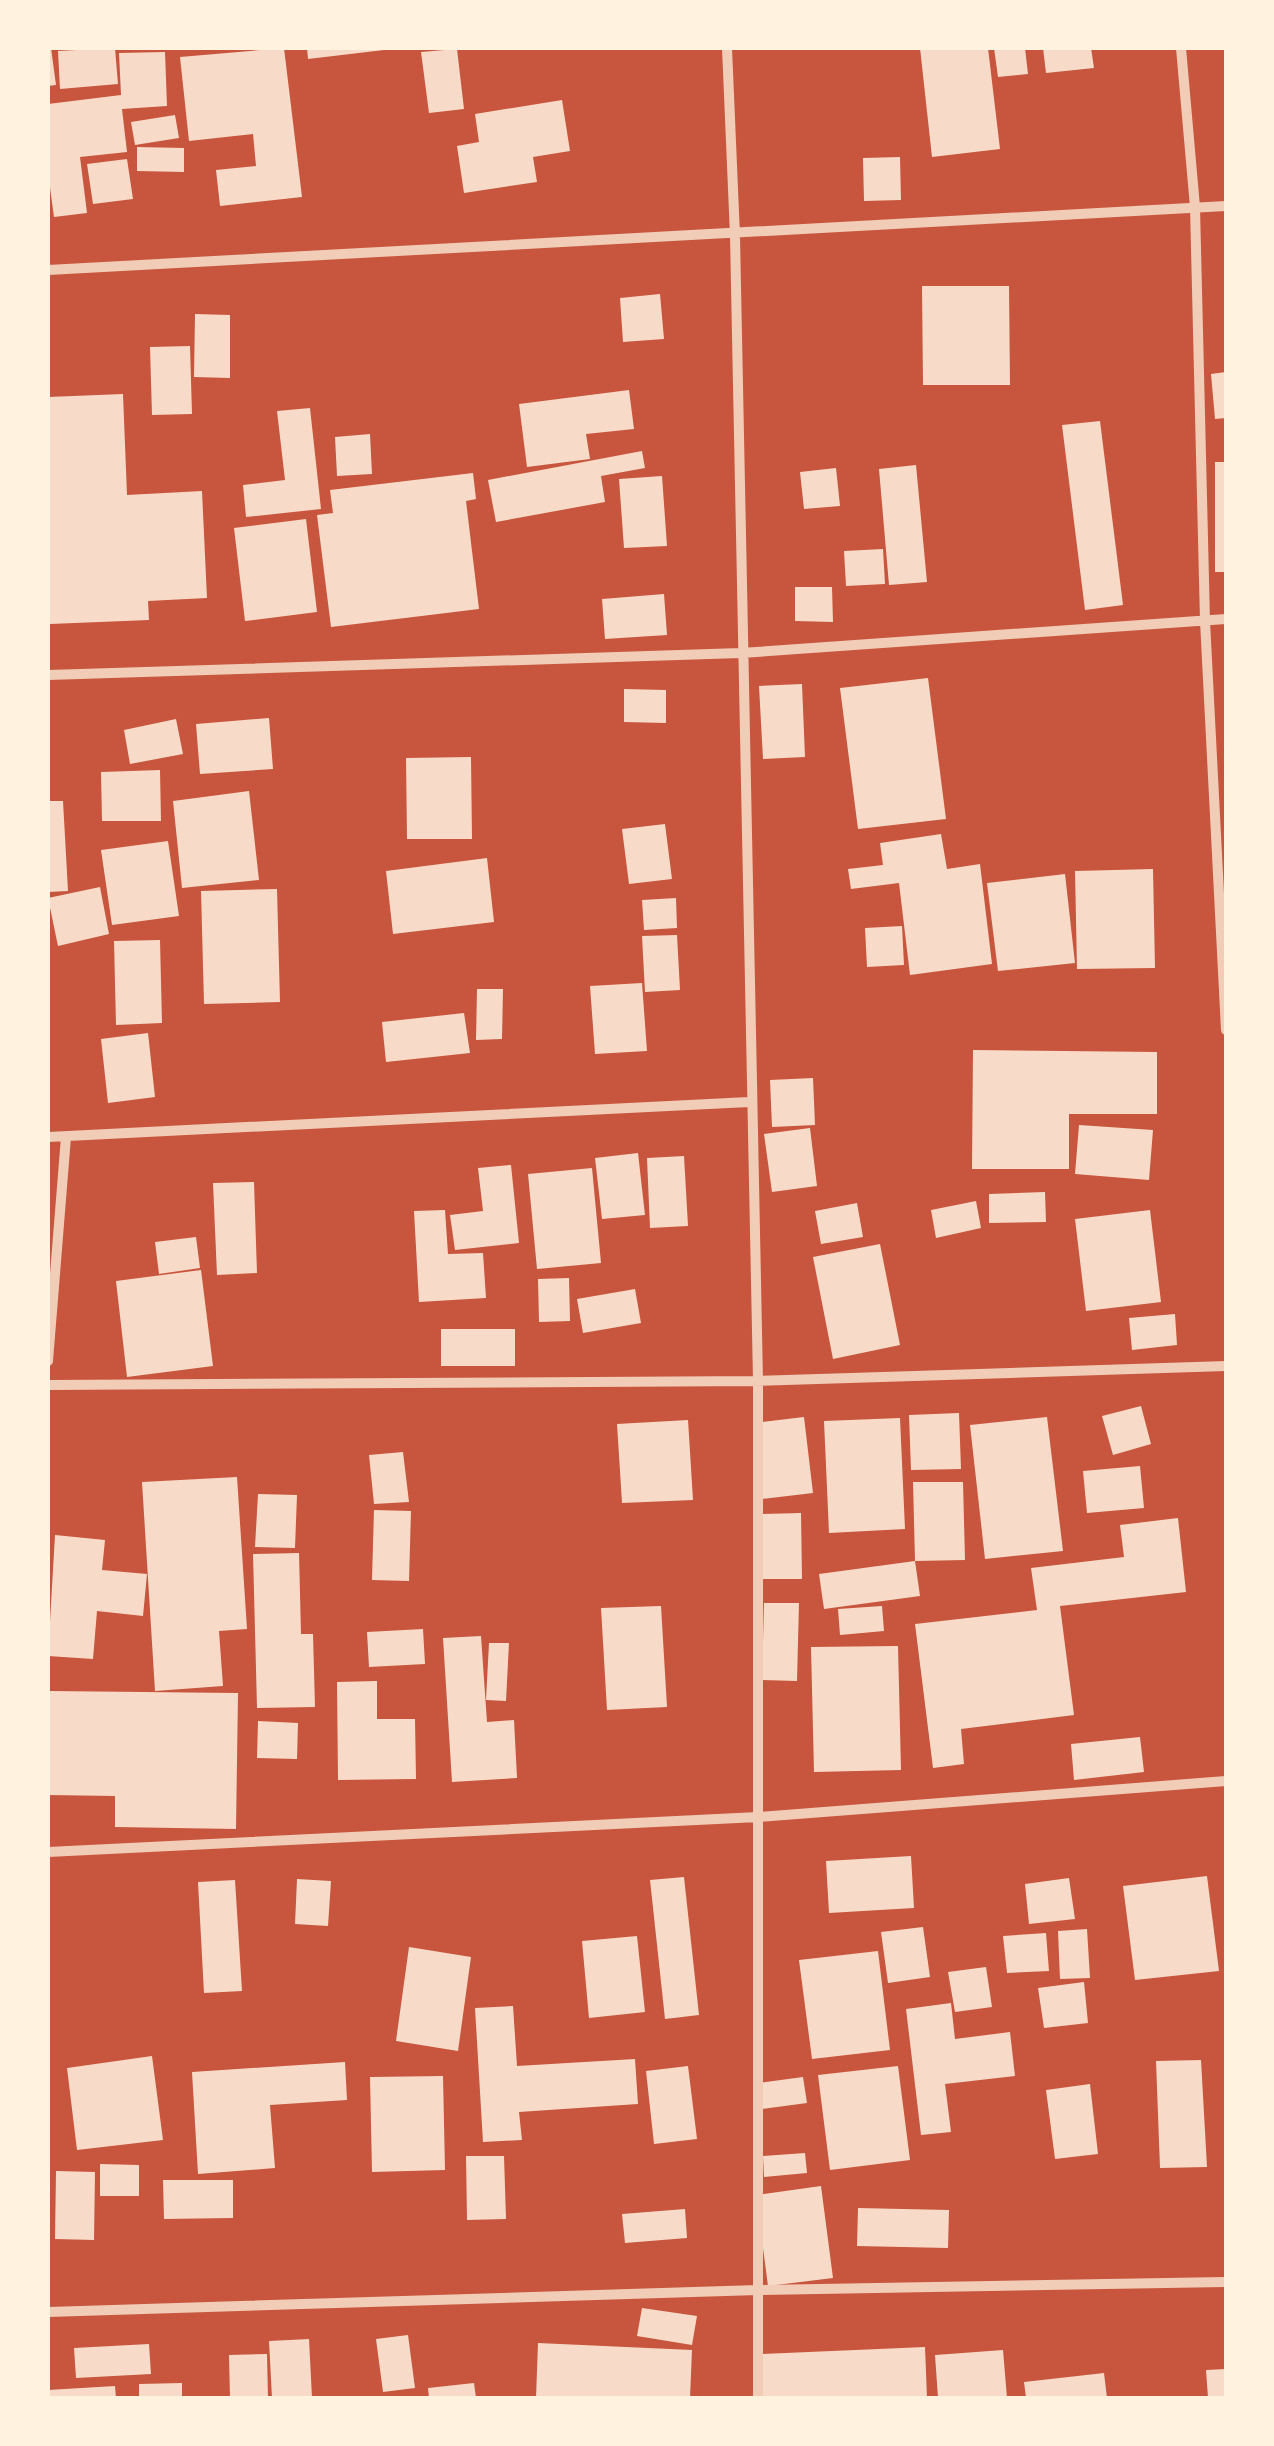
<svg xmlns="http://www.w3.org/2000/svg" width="1274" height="2446" viewBox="0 0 1274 2446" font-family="'PT Serif',serif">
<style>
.building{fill:#f7dbc8}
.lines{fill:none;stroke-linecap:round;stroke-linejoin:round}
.minor{stroke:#f1ccb7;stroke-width:10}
</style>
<rect width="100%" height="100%" fill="#c8553d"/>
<path class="building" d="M48,48h3l5,37 -8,1z
M115,48l3,36 -58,5 -2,-38z
M284,48l18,149 -82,9 -4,-36 40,-4 -3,-32 -64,7 -9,-84z
M307,48h77v2l-76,9z
M920,48h68l12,101 -68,8z
M994,48h31l3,26 -30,3z
M1043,48h48l3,20 -48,5z
M457,49l7,60 -35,4 -8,-61z
M165,52l2,54 -45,3 5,43 -47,5 7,56 -33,4 -6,-44v-69l73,-9 -2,-42z
M562,100l8,51 -37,6 4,25 -73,11 -7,-47 22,-4 -4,-28z
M175,115l4,23 -44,7 -4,-23z
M137,147l47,1v24l-47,-1z
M900,157l1,43 -37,1 -1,-43z
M127,159l6,40 -40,5 -6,-40z
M922,286h87l1,99h-87z
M660,294l4,45 -41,3 -3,-44z
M195,314l35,1v63l-36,-1z
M190,346l2,68 -40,1 -2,-68z
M1226,372v46l-11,1 -4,-45z
M629,390l5,39 -48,5 4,25 -63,8 -8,-63z
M123,394l4,101 75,-4 5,107 -59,3 1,19 -99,4 -2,-227z
M310,408l11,101 -75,8 -3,-32 42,-5 -8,-69z
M1100,421l23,184 -38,5 -23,-185z
M370,434l2,40 -35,2 -2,-39z
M642,451l3,17 -44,8 4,26 -109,20 -8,-42z
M1215,462h11v110h-11z
M916,465l11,117 -38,3 -10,-116z
M836,468l4,38 -36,3 -4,-37z
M473,473l3,26 -10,2 13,108 -148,18 -14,-112 16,-2 -3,-23z
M662,476l5,70 -43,2 -5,-69z
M306,519l11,93 -72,9 -11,-93z
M883,549l2,35 -39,2 -2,-35z
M795,587h37l1,35 -38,-1z
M664,594l3,41 -62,4 -3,-40z
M928,678l18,141 -88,10 -18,-141z
M802,684l3,73 -42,2 -4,-73z
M624,689l42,1v33l-42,-1z
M269,718l4,51 -73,5 -4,-50z
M176,719l7,35 -53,10 -6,-34z
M471,757l1,82h-65l-1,-81z
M160,770l1,51h-59l-1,-49z
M249,791l10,89 -77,8 -9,-87z
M48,801h15l5,90 -20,1z
M665,824l7,55 -43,5 -7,-55z
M941,834l6,35 33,-5 12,100 -82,11 -11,-92 -48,6 -3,-20 35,-4 -3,-22z
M168,841l11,75 -67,9 -11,-75z
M487,858l7,64 -101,12 -7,-63z
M1153,869l2,99 -78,1 -2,-98z
M1065,874l10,89 -77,8 -11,-88z
M100,887l9,47 -51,12 -10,-48z
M277,889l3,113 -76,2 -3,-113z
M676,898l1,30 -33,2 -2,-30z
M902,926l2,39 -37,2 -2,-39z
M677,935l3,55 -35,2 -3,-56z
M160,940l2,83 -46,2 -2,-84z
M642,983l5,68 -52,3 -5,-68z
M477,989h26l-1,50 -26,1z
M464,1013l6,40 -84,9 -4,-40z
M148,1033l7,64 -47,6 -7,-64z
M973,1050l184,2v62h-88v55h-97z
M813,1078l2,47 -43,2 -2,-47z
M1079,1125l74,5 -4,50 -74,-6z
M810,1128l7,58 -45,6 -8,-58z
M638,1153l7,62 -43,4 -7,-61z
M684,1156l4,70 -38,2 -3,-70z
M511,1165l8,78 -64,7 -5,-35 33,-4 -5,-43z
M592,1168l9,95 -64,6 -9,-95z
M254,1182l3,91 -40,2 -4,-92z
M1045,1192l1,30 -57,1v-29z
M976,1201l5,27 -45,10 -5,-28z
M857,1203l6,34 -42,7 -6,-33z
M445,1210l3,44 35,-1 3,45 -67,4 -5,-91z
M1150,1210l11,92 -75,9 -11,-92z
M196,1237l4,31 -41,6 -4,-32z
M880,1244l20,101 -67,14 -20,-102z
M201,1270l12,96 -86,11 -11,-96z
M569,1278l1,43 -31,1 -1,-43z
M635,1289l6,34 -58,10 -6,-34z
M1175,1314l2,31 -45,5 -3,-32z
M441,1329h74v37h-74z
M1141,1406l10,38 -38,11 -11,-39z
M959,1413l2,56 -50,1 -2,-55z
M804,1417l9,76 -52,6 -8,-76z
M1047,1417l16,134 -78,8 -15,-134z
M900,1418l5,111 -76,4 -5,-112z
M688,1420l5,80 -71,3 -5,-79z
M403,1452l6,50 -35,2 -5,-49z
M1140,1466l4,42 -57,5 -4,-42z
M237,1477l10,152 -28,2 4,55 -68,5 -13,-209z
M913,1482h50l2,78 -50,1z
M258,1494l39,1 -2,53 -40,-1z
M374,1510l37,1 -2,70 -37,-1z
M801,1513l1,66h-44l-1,-65z
M1178,1518l8,74 -126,14 14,109 -113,14 3,35 -31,4 -18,-144 122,-14 -6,-42 93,-11 -4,-32z
M55,1535l50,5 -3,30 45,4 -4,42 -46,-5 -4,48 -45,-3z
M299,1553l2,81h12l2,73 -58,1 -4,-154z
M915,1561l5,35 -96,13 -5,-35z
M764,1603h35l-2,78 -35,-1z
M661,1606l6,101 -60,3 -6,-102z
M882,1606l2,25 -44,4 -2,-26z
M423,1629l2,35 -56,3 -2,-35z
M481,1636l6,86 27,-2 3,58 -65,4 -9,-144z
M489,1643h20l-3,58 -20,-1z
M898,1646l3,124 -87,2 -3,-125z
M377,1681v38h38l1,60 -78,1 -1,-98z
M48,1691l190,2 -2,136 -121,-2v-31l-67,-1z
M258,1721l40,2 -1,36 -40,-1z
M1140,1737l4,35 -70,8 -3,-36z
M911,1856l3,52 -85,5 -3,-52z
M1207,1876l12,95 -84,9 -12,-94z
M684,1877l15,138 -34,4 -15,-139z
M1069,1878l6,41 -46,5 -4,-40z
M297,1879l34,2 -3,45 -33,-2z
M235,1880l7,111 -38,2 -6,-111z
M923,1927l7,50 -42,6 -7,-51z
M1087,1929l3,49 -30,1 -2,-48z
M1046,1933l3,38 -42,2 -4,-37z
M637,1936l8,76 -56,6 -7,-77z
M409,1947l62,10 -13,94 -62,-10z
M878,1951l12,99 -78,9 -13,-99z
M986,1967l6,40 -37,5 -7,-40z
M1084,1982l4,41 -44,5 -6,-40z
M951,2003l4,36 55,-7 5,44 -70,8 6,48 -30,3 -15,-126z
M513,2006l4,60 118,-7 3,45 -119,8 3,28 -39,2 -8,-134z
M152,2056l11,84 -86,10 -10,-82z
M1201,2060l6,107 -47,1 -4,-107z
M345,2062l2,38 -77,5 5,63 -77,6 -6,-102z
M688,2066l9,73 -43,5 -8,-73z
M898,2066l12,94 -80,10 -12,-95z
M443,2076l2,94 -73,2 -2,-95z
M803,2077l4,26 -45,6 -3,-26z
M1090,2084l8,70 -43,5 -9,-69z
M805,2153l2,20 -43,4 -1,-21z
M466,2156h38l2,63 -39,1z
M100,2164l39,1v31h-39z
M56,2171l39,1 -1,68 -39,-1z
M163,2180h70v38l-69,1z
M821,2186l12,92 -65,8 -12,-91z
M858,2208l91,2 -1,38 -91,-2z
M685,2209l2,29 -62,5 -3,-29z
M642,2308l55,8 -5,29 -55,-9z
M408,2335l7,53 -32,4 -7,-53z
M309,2339l3,59h-40l-3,-57z
M538,2343l154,7 -2,48h-154z
M149,2344l2,30 -75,4 -2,-30z
M925,2347l2,51h-164l-3,-44z
M1003,2350l4,48h-69l-3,-43z
M267,2354l1,44h-38l-1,-43z
M1226,2369v29h-18l-2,-28z
M1104,2373l3,25h-81l-2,-16z
M182,2383v15h-43v-14z
M474,2383l2,15h-47l-1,-10z
M115,2386l1,12h-68v-8z"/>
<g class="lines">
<path class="minor" d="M727,48l8,188 23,1145v1017
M1181,48l14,159 10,414 21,409
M48,270l1178,-64
M48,675l693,-22 485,-34
M48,1137l701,-35
M48,1361l18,-224
M48,1385l710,-4 468,-15
M48,1852l710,-35 468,-36
M48,2312l710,-22 468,-8"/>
</g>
<rect width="1274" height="2446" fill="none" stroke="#fff3e0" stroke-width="100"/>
</svg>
